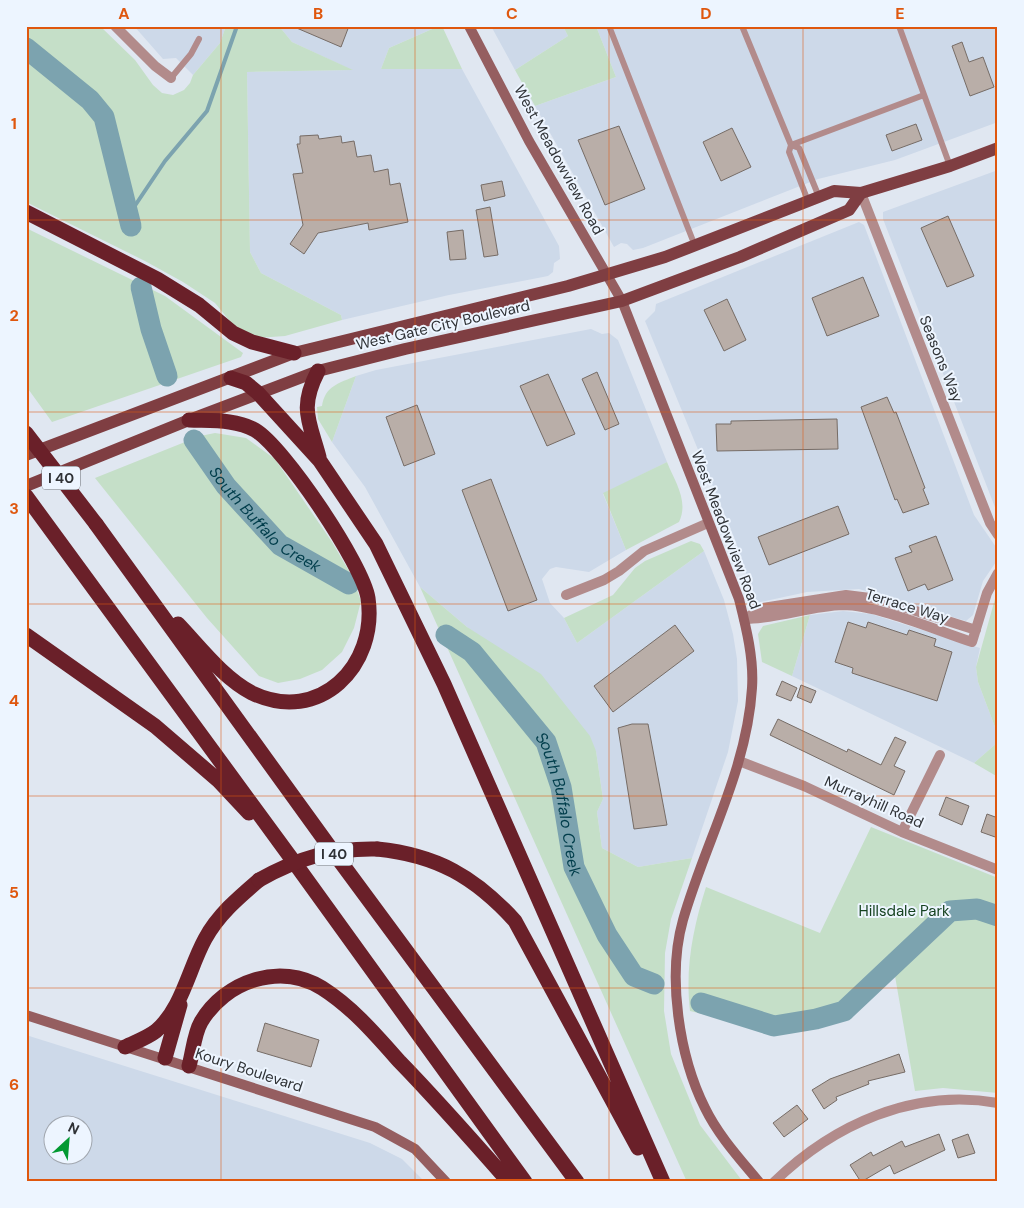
<svg xmlns="http://www.w3.org/2000/svg" width="1024" height="1208" viewBox="0 0 1024 1208" font-family="'DM Sans',sans-serif">
<style>
.built{fill:#cdd9e9;fill-rule:evenodd}
.green{fill:#c5dfc8}
.lines{fill:none;stroke-linecap:round;stroke-linejoin:round}
.stream{stroke:#7ca3af;stroke-width:4}
.river{stroke:#7ca3af;stroke-width:21}
.building{fill:#b9aea8;stroke:#766c66}
.lane{stroke:#b28b8b;stroke-width:6}
.street{stroke:#b28b8b;stroke-width:10}
.secondary{stroke:#955e60;stroke-width:10}
.primary{stroke:#7f3e42;stroke-width:12}
.highway{stroke:#6a2029;stroke-width:15}
.highway-bridge{stroke:#6a2029;stroke-width:15}
.grid{fill:none;stroke:#df570e;stroke-width:1;stroke-opacity:0.55}
.labels{text-anchor:middle;stroke-width:4;stroke-linejoin:round;paint-order:stroke}
.shield{fill:#edf5ff;stroke:#686c72;stroke-width:1}
.shield-label{font-size:14px;font-weight:bold;fill:#2f3236}
.street-label{font-size:15px;fill:#2f3236;stroke:#edf5ff}
.park-label{font-size:15px;fill:#154220;stroke:#edf5ff}
.water-label{font-size:16px;font-style:italic;fill:#003d4b;stroke:#edf5ff}
.neatline{fill:none;stroke:#df570e;stroke-width:2}
.grid-label{font-size:16px;text-anchor:middle;font-weight:bold;fill:#df570e}
</style>
<rect width="100%" height="100%" fill="#e0e7f1"/>
<path class="built" d="M134,26h92l-6,17 -27,32 -17,-17 -13,1z
M279,26h160l-50,22 -8,21h81l97,177 1,13 -6,4 -1,9 -5,4 -99,19 -107,25 -1,-5 -80,-42 -11,-21 -3,-180 105,-2 -60,-28z
M491,26h72l5,10 -53,34z
M596,26h402v96l-103,38 -77,19 -175,69 -10,2 -6,-6 -6,-1 -7,4 -79,-141 81,-29z
M998,170v345l-115,-296v-7z
M859,222l5,3 110,290 24,35v9l-15,22 -10,34 -7,6 -107,-32 -52,3 -51,11 -20,-61 -91,-221 10,-10 1,-7z
M591,329l11,5 7,-1 9,7 49,122 -64,32 23,56 -37,22 -33,-5 -6,2 -8,10 8,24 14,15 13,25 127,-92 20,49 9,34 4,25 1,42 -10,51 -36,106 -54,9 -36,-19 -5,-36 6,-13 -7,-48 -129,-124 -47,-40 -55,-100 -33,-45 24,-66 20,-6z
M843,611l28,3 109,34 -4,19 2,15 20,53v7l-24,21 -182,-87 18,-61z
M26,1035l344,108 32,16 23,23h-399zM52,1126h30v30h-30z"/>
<path class="green" d="M26,26h74l35,34 18,25 9,8 11,2 11,-5 6,-7 3,-8 27,-32 6,-17h53l13,16 61,28 -106,2 3,180 11,21 80,42 1,5 -57,16 -29,2 -23,-13 -18,-22 -32,-21 -38,-21 -119,-59z
M439,26h3l20,43h-81l8,-21z
M563,26h33l20,51 -81,29 -20,-36 53,-34z
M26,228l139,68 78,57 -2,4 -189,65 -26,-36z
M356,376l-24,66 -14,-23 -1,-12 5,-1c3,-20 17,-23 34,-30z
M215,433l31,5 29,21 57,83 20,34 9,25 -7,27 -12,24 -20,18 -22,9 -22,4 -19,-7 -52,-58 -112,-140 105,-42z
M667,462c8,20 22,39 12,60l-53,28 -23,-57z
M691,541l9,3 4,7 -127,92 -13,-25 49,-23 22,-27 10,-7z
M420,587l47,40 74,47 49,62 6,15 7,48 -6,13 5,36 36,19 54,-9 -21,61 -6,34 -1,58 7,43 29,71 43,57h-56z
M998,588v147l-20,-53 -2,-15z
M810,615l-18,61 -30,-14 -4,-28 5,-8z
M998,742v35l-24,-14z
M871,827l127,51v215l-55,-5 -28,3 -20,-115 -45,39 -42,14 -36,2 -82,-20c-5,-43 3,-83 16,-124l114,46z"/>
<g class="lines">
<path class="stream" d="M128,216l37,-55 42,-50 30,-85"/>
<g class="river">
<path d="M26,48l64,52 14,17 27,109"/>
<path d="M141,287l10,42 16,47"/>
<path id="s1" d="M194,440l32,46 54,59 69,39"/>
<path id="s2" d="M446,635l26,17 74,90 15,45 13,80 33,68 27,41 20,8"/>
<path d="M701,1003l73,23 42,-7 28,-8 106,-100 27,-2 21,7"/>
</g>
</g>
<path class="building" d="M292,26h57l-8,21z
M962,42l7,20 14,-5 11,30 -24,9 -18,-50z
M916,124l6,16 -30,11 -6,-16z
M619,126l26,63 -40,16 -27,-65z
M732,128l19,39 -30,14 -18,-39z
M318,135l1,4 22,-3 1,7 12,-2 3,16 14,-2 3,17 14,-3 2,16 10,-2 8,39 -39,8 -1,-7 -50,10 -14,21 -14,-10 13,-19 -10,-51 10,-1 -6,-29h3v-8z
M502,181l3,15 -21,5 -3,-16z
M490,207l8,48 -14,2 -8,-47z
M948,216l26,60 -27,11 -26,-59z
M463,230l3,29 -16,1 -3,-28z
M863,277l16,39 -52,20 -15,-38z
M727,299l19,41 -22,11 -20,-41z
M597,372l22,52 -14,6 -23,-51z
M548,374l27,60 -28,12 -27,-60z
M887,397l7,16 2,-1 29,76 -2,1 6,15 -26,9 -6,-14 -2,1 -34,-93z
M417,405l18,49 -31,12 -18,-49z
M837,419l1,30 -121,2 -1,-27h15v-3z
M491,479l46,121 -29,11 -46,-121z
M838,506l11,28 -80,31 -11,-28z
M936,536l17,44 -25,10 -3,-6 -17,7 -13,-33 17,-6 -3,-6z
M848,622l18,6 2,-6 39,13 2,-5 27,9 -2,7 18,6 -15,49 -85,-28 1,-5 -18,-6z
M675,625l19,26 -81,61 -19,-26z
M782,681l15,7 -6,13 -15,-6z
M801,685l15,6 -5,12 -14,-6z
M778,719l69,33 1,-3 33,16 14,-28 11,5 -12,24 11,5 -11,24 -124,-60z
M632,724h16l19,101 -33,4 -16,-101z
M946,797l23,9 -7,19 -23,-10z
M987,814l11,4v20l-17,-6z
M265,1023l54,17 -8,27 -54,-16z
M899,1054l6,18 -37,9 1,3 -33,13 1,3 -13,9 -12,-19 18,-11z
M797,1105l11,14 -24,18 -11,-14z
M939,1134l6,16 -51,24 -4,-9 -29,17 -11,-17 21,-13 2,4 29,-15 3,6z
M968,1134l7,19 -17,5 -6,-18z"/>
<g class="lines">
<path class="lane" d="M609,26l86,220
M742,26l49,119 -2,7 19,49
M899,26l51,140
M171,78l20,-24 8,-15
M791,145l133,-50
M791,145l8,3 20,49"/>
<path class="street" d="M115,26l40,40 16,12
M861,193l116,297 13,33 8,12
M566,595l38,-15 15,-9 25,-20 64,-28
M744,619c34,0 66,-13 99,-14 35,0 95,26 129,37l15,-49 11,-20
M745,619l17,-11 84,-13 32,4 98,31
M739,761l65,25 98,46 96,38
M902,832l38,-77
M774,1182c60,-58 140,-94 224,-79"/>
<path class="secondary" d="M469,26l60,115 93,160 117,298c7,28 15,59 13,89 -5,82 -47,155 -69,232 -16,56 -4,136 22,188 13,27 35,51 54,74
M26,1015l349,112 40,22 31,33"/>
<path class="primary" d="M26,455l268,-102 274,-67 97,-29 169,-66 27,2 89,-27 48,-18
M26,486l163,-66 129,-49 87,-22 217,-48 118,-44 109,-47 12,-17"/>
<path class="highway" d="M26,212l131,67 42,26 34,28 19,9 42,11
M318,371c-19,37 -9,49 1,86
M231,378l15,5 12,10 62,68 56,83 68,140 219,498
M26,496l268,366 231,320
M96,524l238,329 243,329
M178,624c22,23 45,54 74,69 67,32 126,-27 116,-95 -5,-33 -84,-151 -113,-168 -19,-11 -45,-9 -66,-10
M26,635l129,91 64,55 30,32
M377,849c60,6 98,28 138,72l123,227
M125,1047c10,-5 22,-9 31,-16 26,-22 33,-63 49,-92 13,-24 33,-41 54,-59
M165,1058l15,-53
M189,1066c4,-14 5,-32 12,-44 24,-41 79,-60 121,-34 30,19 54,47 77,73 38,39 74,80 110,121"/>
<path class="highway-bridge" d="M26,433l70,91
M259,880c39,-22 73,-32 118,-31"/>
</g>
<path class="grid" d="M221,26v1156M415,26v1156M609,26v1156M803,26v1156M26,220h972M26,412h972M26,604h972M26,796h972M26,988h972"/>
<g class="labels">
<g class="shield">
<rect x="42" y="466.5" width="38" height="23" rx="4"/>
<rect x="315" y="842.5" width="38" height="23" rx="4"/>
</g>
<g class="shield-label">
<text x="61" y="483">I 40</text>
<text x="334" y="859">I 40</text>
</g>
<g class="street-label">
<text transform="translate(559 160) rotate(61)" y="5">West Meadowview Road</text>
<text transform="translate(443 325) rotate(-13)" y="5">West Gate City Boulevard</text>
<text transform="translate(941 359) rotate(68)" y="5">Seasons Way</text>
<text transform="translate(726 530) rotate(69)" y="5">West Meadowview Road</text>
<text transform="translate(907 606) rotate(17)" y="5">Terrace Way</text>
<text transform="translate(874 802) rotate(24)" y="5">Murrayhill Road</text>
<text transform="translate(249 1070) rotate(18)" y="5">Koury Boulevard</text>
</g>
<g class="park-label">
<text x="904" y="916">Hillsdale Park</text>
</g>
<g class="water-label">
<text dy="6" stroke="none"><textPath href="#s1" startOffset="108">South Buffalo Creek</textPath></text>
<text dy="6" stroke="none"><textPath href="#s2" startOffset="211">South Buffalo Creek</textPath></text>
</g>
</g>
<rect width="1024" height="1208" fill="none" stroke="#edf5ff" stroke-width="55"/>
<g transform="translate(68 1140) rotate(26)"><circle r="24" fill="#edf5ff" stroke="#a1a7af"/>
<path d="M0-4L9 19L0 12L-9 19Z" fill="#029932"/>
<text y="-8" font-size="14" font-weight="bold" text-anchor="middle" fill="#2f3236">N</text>
</g>
<rect x="28" y="28" width="968" height="1152" class="neatline"/>
<g class="grid-label">
<text x="124" y="19">A</text>
<text x="318" y="19">B</text>
<text x="512" y="19">C</text>
<text x="706" y="19">D</text>
<text x="900" y="19">E</text>
<text x="14" y="129">1</text>
<text x="14" y="321">2</text>
<text x="14" y="514">3</text>
<text x="14" y="706">4</text>
<text x="14" y="898">5</text>
<text x="14" y="1090">6</text>
</g>
</svg>
